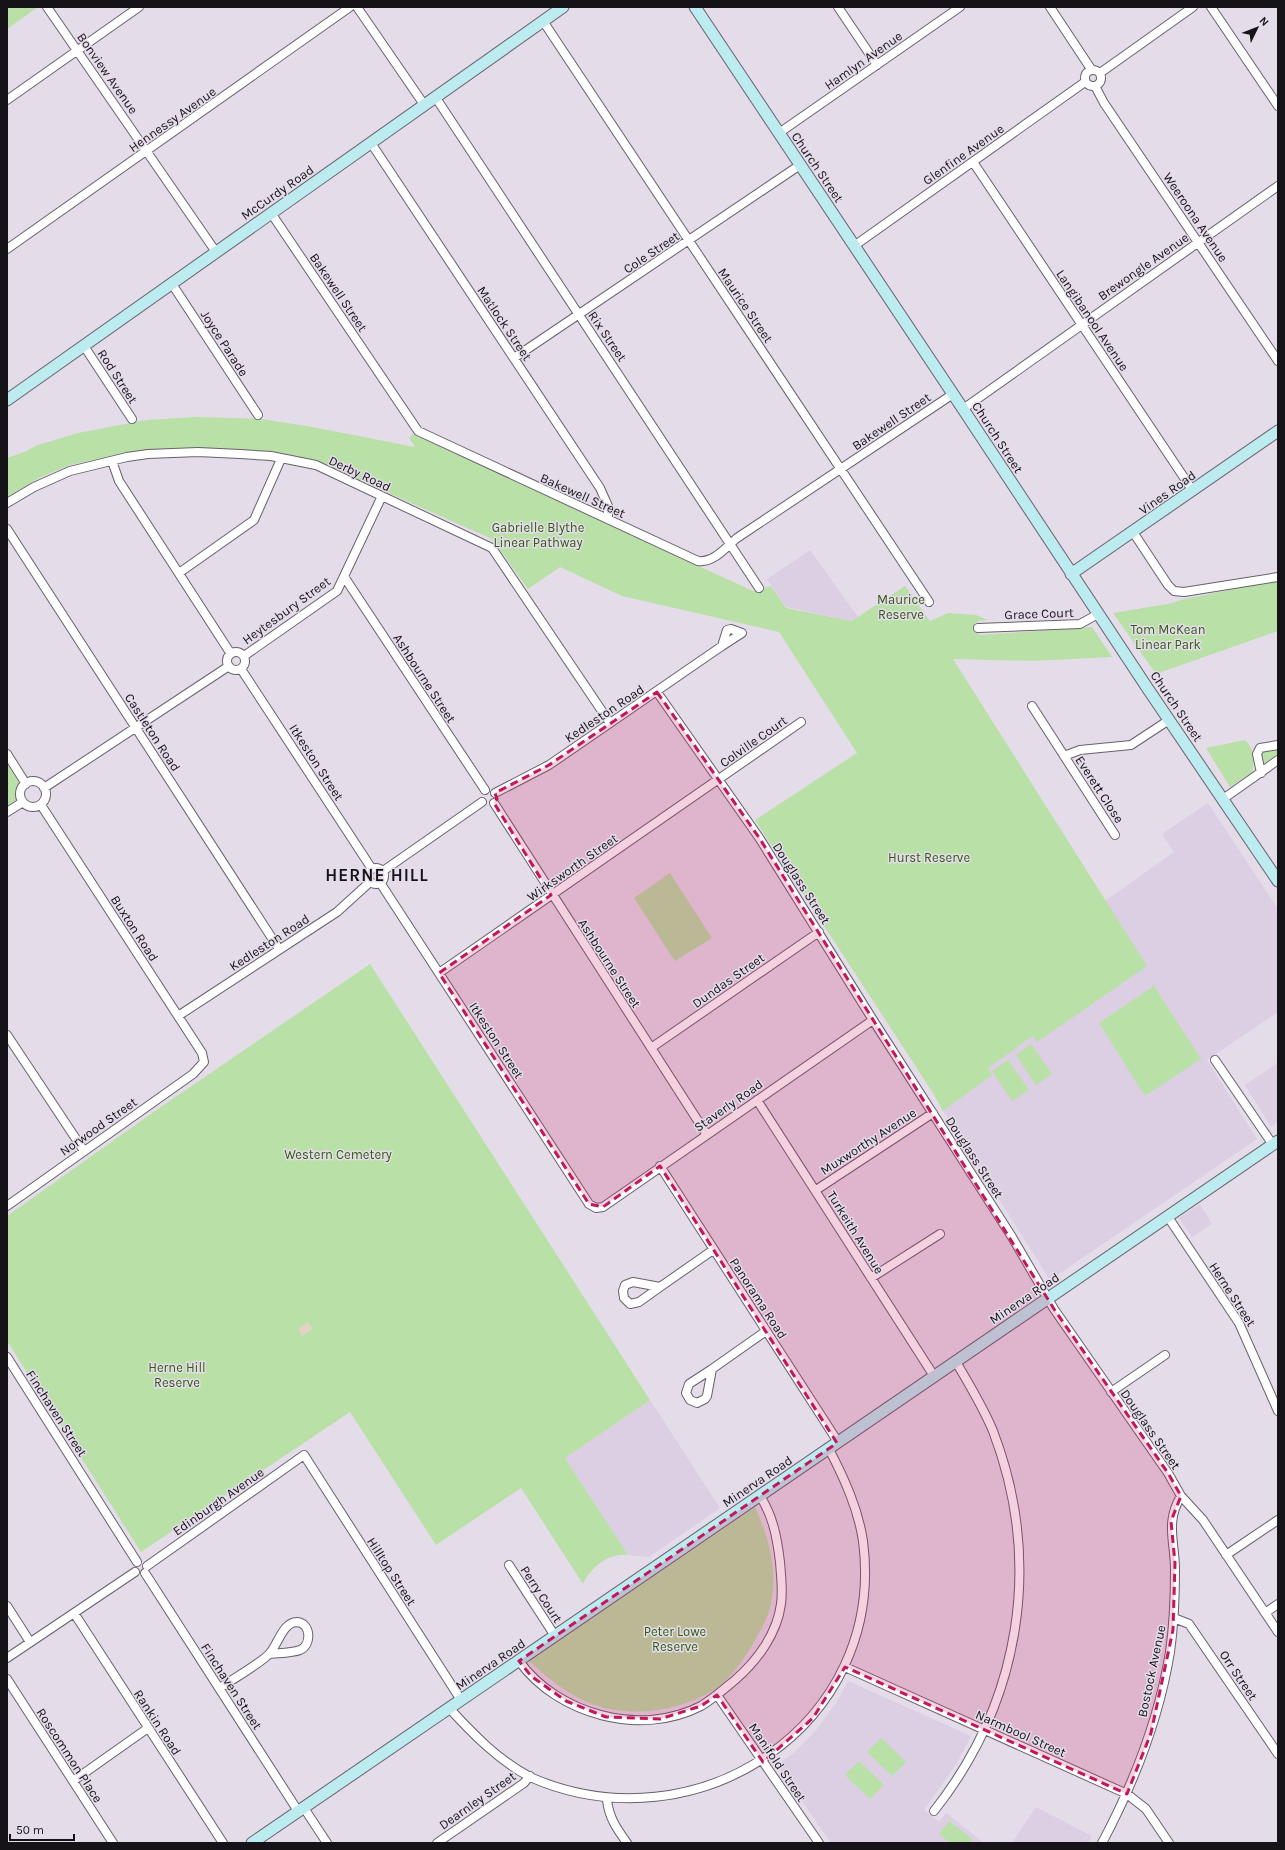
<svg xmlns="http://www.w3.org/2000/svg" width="1285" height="1850" viewBox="0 0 1285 1850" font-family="Karla,sans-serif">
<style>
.built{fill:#dccee3}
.industrial{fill:#e3d3c1}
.green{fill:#b9e0a6;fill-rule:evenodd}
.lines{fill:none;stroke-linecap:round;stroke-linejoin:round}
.street-casing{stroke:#69606d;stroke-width:10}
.secondary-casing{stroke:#69606d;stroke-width:13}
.street{stroke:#fff;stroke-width:8}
.secondary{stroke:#bcecf0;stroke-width:11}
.marked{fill:#c2185b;fill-opacity:0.2;stroke:#c2185b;stroke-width:3;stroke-dasharray:8 5;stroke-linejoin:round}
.labels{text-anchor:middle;stroke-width:3;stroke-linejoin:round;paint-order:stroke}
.street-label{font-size:13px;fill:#161318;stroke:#e5dcea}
.park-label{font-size:13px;fill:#315b12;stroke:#e5dcea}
.district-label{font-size:17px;font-weight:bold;letter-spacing:1px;fill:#161318;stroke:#e5dcea}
</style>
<rect width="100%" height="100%" fill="#e5dcea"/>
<path class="built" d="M810,550l48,67 -6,4 -66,-14 -19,-28z
M1208,803l70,106v103l-71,48 50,79 -207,141 -107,-169 49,-36 -5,-7 46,-32 4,5 109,-75 -41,-65 69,-49 -12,-18z
M1278,1063v59l-7,5 -26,-42z
M1200,1204l12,20 -20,13 -13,-19z
M650,1400l70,108 -71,49 -21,-2 -63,-97z
M848,1681l123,55 -14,27 -33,47 15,12 7,-9 38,30h-153l-54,-78 18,-13 22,-23 19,-26z
M1036,1807l56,29 -4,7h-76z"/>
<path class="industrial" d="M308,1322l5,7 -11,7 -5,-7z"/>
<path class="green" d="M7,7h31l-31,22z
M195,417l66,2 46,7 108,21 -6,-9 4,-4 340,157 18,-5 15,22 66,13 53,-35 25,35 18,-8 28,2 12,5 -10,1 -4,3v7l6,4 112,-8 20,30 -79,4 -80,-2 194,307 -110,76 -4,-6 -45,32 4,7 -49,36 -10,-18 -178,-273 102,-67 -78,-121 -157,-36 -62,-29 -32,22 -36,-50 -175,-78 -47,-10 -142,2 -58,12 -29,12 -34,20v-39l20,-7 8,-5 43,-13 68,-13z
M1278,580v51l-122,43 -43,-61 55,-9 17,-5z
M1245,740c9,8 10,20 7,32l-22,15 -24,-39z
M1278,748v6l-12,8h-4l-1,-6 3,-5z
M7,764l12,19 -3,17 -9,6z
M670,873l42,65 -37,23 -41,-63z
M370,964l280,436 -85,58 63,97c-20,-2 -37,12 -45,29l-62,-96 -85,57 -86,-133 -209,140 -134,-211v-125l148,-105zM308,1322l5,7 -11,7 -4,-7z
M1154,986l47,73 -56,37 -46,-73z
M1031,1044l21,30 -16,11 -20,-30z
M1008,1060l21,30 -17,11 -20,-30z
M755,1507c14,31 23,63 16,97 -2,12 -10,26 -16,36 -10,18 -25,40 -43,51 -35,21 -82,27 -120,13 -24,-9 -44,-26 -63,-43z
M881,1738l25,24 -14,14 -25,-24z
M859,1761l25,24 -14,14 -25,-24z
M949,1821l23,18 -3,4h-19l-11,-9z"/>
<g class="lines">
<defs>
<path id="street" d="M47,7l169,245
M357,7l68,99
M838,7l39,58
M1050,7l41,62
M1211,7l67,99
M543,21l386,581
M1085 78a8 8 0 1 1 16 0a8 8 0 1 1-16 0Z
M1100,73l93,-66
M1095,86l9,17 174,258
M436,98l323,490
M7,100l132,-93
M779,133l181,-126
M371,143l229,345 8,18v13
M973,162l220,329
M271,213l147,218 280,130c16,2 28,-14 39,-23l216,-144
M854,246l231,-164
M7,249l343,-242
M172,284l86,131
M84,346l48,73
M514,358l286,-193
M963,409l315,-223
M112,461l7,20 112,173
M7,503l27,-16 36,-16 57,-14 21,-3 50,-2 42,2 31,2 45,9 176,83 118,175
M7,529l272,420
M1133,532l35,53 6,6 10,1 94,-15
M179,573l75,-53 27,-61
M345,578l140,212
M978,628l102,-4 18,-10
M227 661a9 9 0 1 1 18 0a9 9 0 1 1-18 0Z
M244,656l93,-65 45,-95
M241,669l131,200
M657,692l103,147 113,181 139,217 42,72 114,164 13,23 22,24 75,112
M1032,706l83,129
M7,754l19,30
M1064,756l16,-6 51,-5 38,-25
M1261,773l-4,-19 3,-6 18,-3
M20 794a13 13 0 1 1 26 0a13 13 0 1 1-26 0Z
M44,788l185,-122
M495,793l54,-28 173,-119 5,-16 4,-1 11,4 -20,13
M1223,799l55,-39
M494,803l213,332
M7,812l16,-10
M368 876a8 8 0 1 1 16 0a8 8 0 1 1-16 0Z
M383,871l99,-69
M381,884l208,320 7,4 7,-1 270,-187
M439,973l362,-251
M178,1016l159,-104 33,-30
M7,1035l77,116
M651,1048l168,-116
M1215,1060l58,85
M757,1100l177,276
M660,1166l178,276
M816,1190l117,-77
M7,1206l186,-132 11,-12 -2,-9 -161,-248
M1168,1217l71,106 39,88
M871,1278l69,-44
M633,1282l27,5 -21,15 -9,2 -6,-6 -1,-7 2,-6z
M660,1287l53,-37
M7,1357l130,205
M712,1369l-5,27 -2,3 -8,4 -7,-3 -4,-7 3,-9z
M712,1369l54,-38
M1111,1392l54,-37
M1226,1555l52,-35
M509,1565l46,71
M147,1566l157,-111 157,245
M145,1573l153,238
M7,1606l23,36
M74,1613l149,230
M1265,1613l13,-9
M1174,1618l15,6 89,130
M7,1658l128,-86
M519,1661c39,54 122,76 182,45 12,-7 23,-17 34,-26 22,-19 42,-46 46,-76 2,-14 0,-28 -1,-42 -3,-25 -7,-46 -20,-66
M845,1667l282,127 19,15 23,34
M7,1679l106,164
M220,1688c11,-8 43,-26 50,-35 8,-9 13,-31 27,-31 14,1 15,23 3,28 -8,3 -21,3 -30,4
M717,1695l102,148
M449,1708c24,26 49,52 81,69 166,73 357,-52 333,-236 -5,-33 -19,-63 -34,-92
M73,1781l75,-53
M607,1800c2,18 10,29 20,43
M304,1808l23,35
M934,1811c87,-110 109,-249 59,-380 -10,-24 -24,-47 -37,-69
M437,1843l87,-60 6,-7
M1102,1843c32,-60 57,-124 68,-191 4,-28 5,-55 5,-82 0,-28 -10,-48 6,-74"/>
<path id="secondary" d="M695,7l268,402 185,280 130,192
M7,400l556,-393
M1071,574l207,-143
M252,1843l1026,-702"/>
</defs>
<use href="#street" class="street-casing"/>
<use href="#secondary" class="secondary-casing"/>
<use href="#street" class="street"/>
<use href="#secondary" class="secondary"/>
</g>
<path class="marked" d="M657,692l103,147 294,470 114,164 13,23 -10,25 4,42 -2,67 -22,103 -24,61 -282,-127 -32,51 -50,44 -46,-67 -16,11 -41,13 -54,-2 -40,-16 -35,-25 -12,-15 318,-218 -177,-277 -57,41 -14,-3 -150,-231 112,-78 -57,-92 3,-4 -2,-6 54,-28z"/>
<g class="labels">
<g class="street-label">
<text transform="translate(863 60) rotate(-35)" y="5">Hamlyn Avenue</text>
<text transform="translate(108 73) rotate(55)" y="5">Bonview Avenue</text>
<text transform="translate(172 119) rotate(-35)" y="5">Hennessy Avenue</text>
<text transform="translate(963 154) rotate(-35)" y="5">Glenfine Avenue</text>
<text transform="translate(818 167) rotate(56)" y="5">Church Street</text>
<text transform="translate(277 192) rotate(-35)" y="5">McCurdy Road</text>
<text transform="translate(1196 217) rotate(56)" y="5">Weeroona Avenue</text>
<text transform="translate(651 252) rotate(-34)" y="5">Cole Street</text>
<text transform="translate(1143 266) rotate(-35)" y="5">Brewongle Avenue</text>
<text transform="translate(339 292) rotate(56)" y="5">Bakewell Street</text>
<text transform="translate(746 305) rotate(56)" y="5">Maurice Street</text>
<text transform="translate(1093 320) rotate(56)" y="5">Langibanool Avenue</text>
<text transform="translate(505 323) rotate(56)" y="5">Matlock Street</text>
<text transform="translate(608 336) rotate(56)" y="5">Rix Street</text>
<text transform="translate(225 343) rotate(57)" y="5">Joyce Parade</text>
<text transform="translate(118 376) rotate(57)" y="5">Rod Street</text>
<text transform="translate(891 421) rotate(-34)" y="5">Bakewell Street</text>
<text transform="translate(998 437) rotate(57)" y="5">Church Street</text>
<text transform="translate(360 473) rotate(25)" y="5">Derby Road</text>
<text transform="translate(1167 492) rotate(-35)" y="5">Vines Road</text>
<text transform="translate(583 495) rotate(24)" y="5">Bakewell Street</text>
<text transform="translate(286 610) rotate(-36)" y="5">Heytesbury Street</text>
<text transform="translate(1039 613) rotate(-2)" y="5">Grace Court</text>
<text transform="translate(425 678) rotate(57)" y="5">Ashbourne Street</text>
<text transform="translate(1177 706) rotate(56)" y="5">Church Street</text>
<text transform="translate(604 713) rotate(-34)" y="5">Kedleston Road</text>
<text transform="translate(153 732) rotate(57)" y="5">Castleton Road</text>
<text transform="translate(753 741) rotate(-35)" y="5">Colville Court</text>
<text transform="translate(317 762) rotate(57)" y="5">Itkeston Street</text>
<text transform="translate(1100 789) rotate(57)" y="5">Everett Close</text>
<text transform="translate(572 867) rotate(-35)" y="5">Wirksworth Street</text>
<text transform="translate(802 883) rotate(57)" y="5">Douglass Street</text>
<text transform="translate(135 928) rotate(57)" y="5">Buxton Road</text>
<text transform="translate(269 942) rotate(-33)" y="5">Kedleston Road</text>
<text transform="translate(610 963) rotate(57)" y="5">Ashbourne Street</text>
<text transform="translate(728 980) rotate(-35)" y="5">Dundas Street</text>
<text transform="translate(497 1040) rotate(57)" y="5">Itkeston Street</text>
<text transform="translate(728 1105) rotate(-35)" y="5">Staverly Road</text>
<text transform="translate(98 1126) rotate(-35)" y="5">Norwood Street</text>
<text transform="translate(868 1141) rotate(-33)" y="5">Muxworthy Avenue</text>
<text transform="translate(975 1157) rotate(57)" y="5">Douglass Street</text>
<text transform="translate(856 1232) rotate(58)" y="5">Turkeith Avenue</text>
<text transform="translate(1233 1294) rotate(57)" y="5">Herne Street</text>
<text transform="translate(759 1298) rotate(57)" y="5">Panorama Road</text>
<text transform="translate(1024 1298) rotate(-34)" y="5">Minerva Road</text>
<text transform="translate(57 1413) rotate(57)" y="5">Finchaven Street</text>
<text transform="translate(1151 1429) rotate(55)" y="5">Douglass Street</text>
<text transform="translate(757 1481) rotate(-34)" y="5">Minerva Road</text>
<text transform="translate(218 1501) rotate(-35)" y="5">Edinburgh Avenue</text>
<text transform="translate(392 1571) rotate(57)" y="5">Hilltop Street</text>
<text transform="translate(542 1594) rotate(57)" y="5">Perry Court</text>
<text transform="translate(490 1664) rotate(-34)" y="5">Minerva Road</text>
<text transform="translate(1151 1671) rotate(-78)" y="5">Bostock Avenue</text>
<text transform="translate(1239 1675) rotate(56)" y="5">Orr Street</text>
<text transform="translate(232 1686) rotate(57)" y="5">Finchaven Street</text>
<text transform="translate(158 1722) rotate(57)" y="5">Rankin Road</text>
<text transform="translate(1021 1733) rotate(24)" y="5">Narmbool Street</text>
<text transform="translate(70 1755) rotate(57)" y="5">Roscommon Place</text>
<text transform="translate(778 1762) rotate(56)" y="5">Manifold Street</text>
<text transform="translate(477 1800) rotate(-35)" y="5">Dearnley Street</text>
</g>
<g class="park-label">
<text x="538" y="532">Gabrielle Blythe<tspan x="538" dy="15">Linear Pathway</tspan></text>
<text x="901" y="604">Maurice<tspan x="901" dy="15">Reserve</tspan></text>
<text x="1168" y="634">Tom McKean<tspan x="1168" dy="15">Linear Park</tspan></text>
<text x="929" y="862">Hurst Reserve</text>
<text x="338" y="1159">Western Cemetery</text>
<text x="177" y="1372">Herne Hill<tspan x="177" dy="15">Reserve</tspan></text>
<text x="675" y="1636">Peter Lowe<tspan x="675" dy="15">Reserve</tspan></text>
</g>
<g class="district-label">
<text x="377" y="881">HERNE HILL</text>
</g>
</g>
<rect width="1285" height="1850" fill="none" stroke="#161318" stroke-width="16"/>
<g transform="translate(1257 28) rotate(47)" stroke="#e5dcea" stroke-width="3" paint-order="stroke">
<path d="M0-3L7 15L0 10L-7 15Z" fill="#161318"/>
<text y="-6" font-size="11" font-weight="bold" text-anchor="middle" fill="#161318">N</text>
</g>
<path d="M10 1834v6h64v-6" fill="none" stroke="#161318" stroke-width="2"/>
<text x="16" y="1834" font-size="12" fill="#161318" stroke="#e5dcea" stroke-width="3" paint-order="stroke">50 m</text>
</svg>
